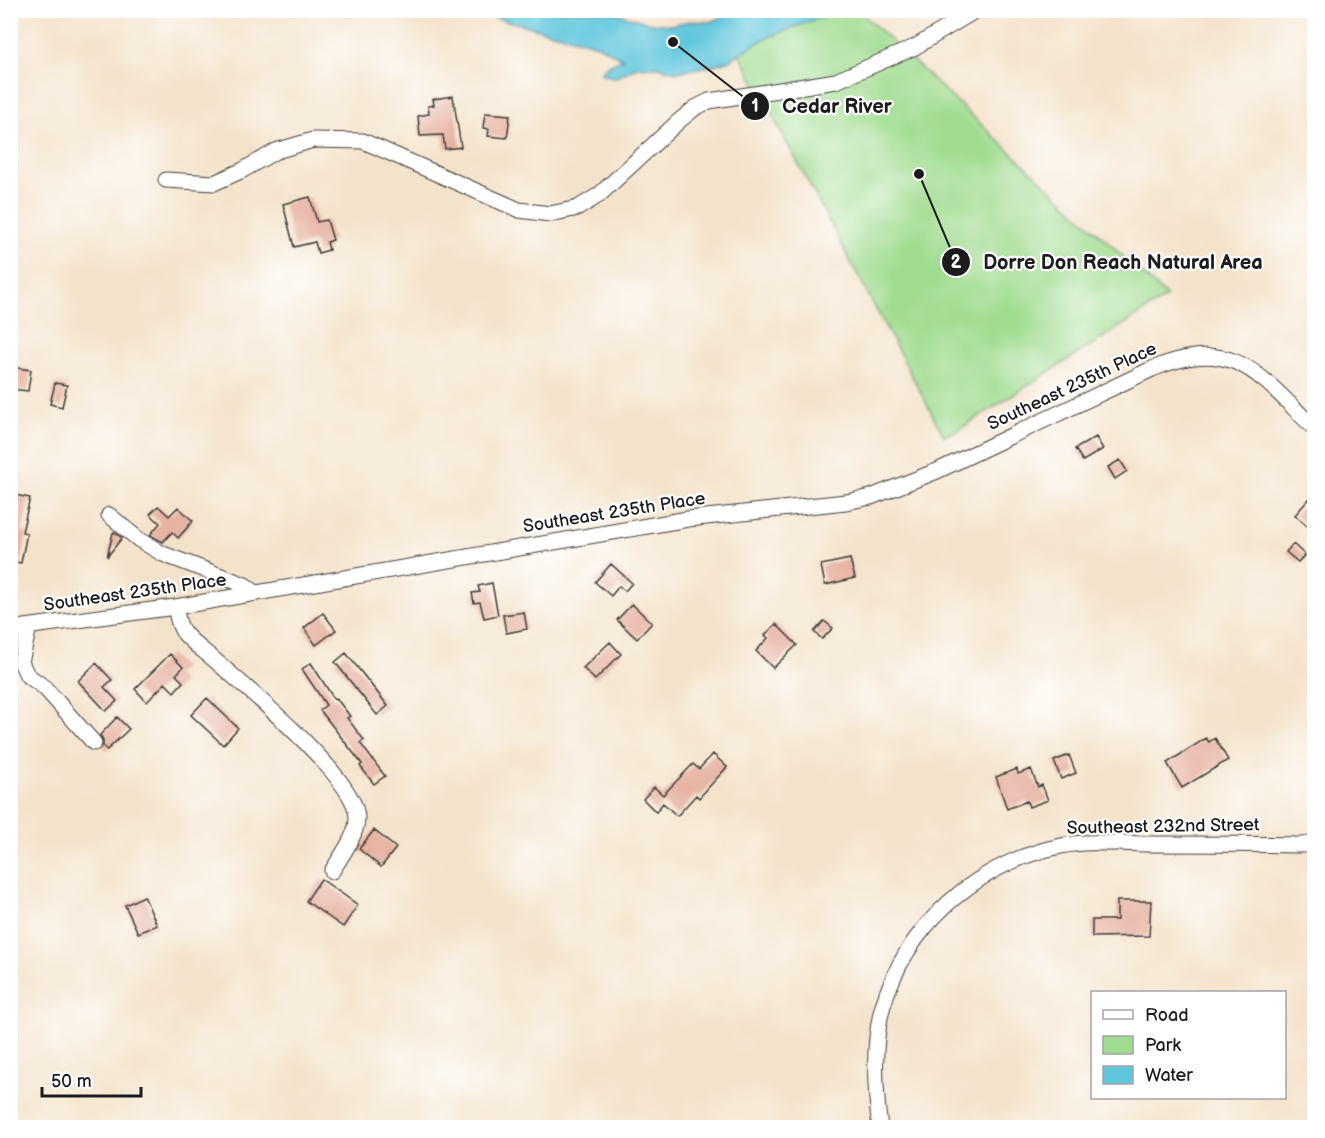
<svg xmlns="http://www.w3.org/2000/svg" width="1325" height="1138" viewBox="0 0 1325 1138" font-family="'Balsamiq Sans',sans-serif">
<style>
.green{fill:#a0dc90;stroke:#5e7c56;stroke-width:1.5}
.water{fill:#5fc6dc;stroke:#3e717c;stroke-width:1.5}
.building{fill:#e6b2a1}
.lines{fill:none;stroke-linecap:round;stroke-linejoin:round}
.minor-casing{stroke:#3c3a36;stroke-width:17}
.minor{stroke:#fff;stroke-width:15}
.labels{text-anchor:middle;stroke-width:4.5;stroke-linejoin:round;paint-order:stroke}
.street-label{font-size:18px;fill:#1c1c1c;stroke:#fff}
.leader{fill:none;stroke:#1c1c1c;stroke-width:2}
.callout-dot{fill:#1c1c1c;stroke:#fff;stroke-width:2}
.mark-label{font-size:18px;text-anchor:middle;font-weight:bold;fill:#fff}
.callout-label{font-size:20px;text-anchor:middle;font-weight:bold;fill:#1c1c1c;stroke:#fff;stroke-width:4.5;stroke-linejoin:round;paint-order:stroke}
</style>
<rect width="100%" height="100%" fill="#fff"/>
<filter id="ink" filterUnits="userSpaceOnUse"><feTurbulence type="fractalNoise" baseFrequency=".0167" numOctaves="2"/><feDisplacementMap in="SourceGraphic" scale="12" xChannelSelector="R" yChannelSelector="G"/><feConvolveMatrix kernelMatrix="1 2 1 2 8 2 1 2 1" color-interpolation-filters="sRGB"/></filter>
<filter id="wash" filterUnits="userSpaceOnUse"><feTurbulence type="fractalNoise" baseFrequency=".008" numOctaves="4" result="noise"/><feDisplacementMap in="SourceGraphic" scale="24" xChannelSelector="R" yChannelSelector="G"/><feGaussianBlur stdDeviation="1.35" result="paint"/><feColorMatrix in="noise" values="0 0 0 0 0 0 0 0 0 0 0 0 0 0 0 0 0 1.4 0 .05"/><feComposite in="paint" operator="in"/></filter>
<g filter="url(#wash)">
<rect width="100%" height="100%" fill="#f4e3cb"/>
<path class="green" d="M827,11h32l308,286 -209,133 -14,6 -206,-385 21,-13z"/>
<path class="water" d="M470,11h139l37,11 25,3 19,-4 20,1 28,-11h98l-74,29 -33,20 -18,6 -34,6 -18,-5h-22l-23,11 -14,-5 10,-9 13,-5 -25,-14z"/>
<g id="blocks">
<path class="building" d="M453,96l8,51 -16,2 -2,-14 -23,1 -2,-20 11,-2 -1,-8 6,-1 -1,-6z
M485,113l25,2 -3,23 -19,-2 1,-7 -6,-1z
M310,197l7,25 10,-2 6,20 -6,2 2,8 -11,3 -3,-11 -21,5 -11,-43z
M10,367l21,3 -3,21 -18,-2z
M55,383l12,2 -5,22 -12,-3z
M1096,437l7,12 -20,12 -8,-12z
M1120,460l7,11 -12,8 -7,-12z
M15,495l15,3 -8,34 5,1 -6,30 -11,-2v-49z
M1309,499l5,5v28l-19,-17z
M158,506l11,10 9,-9 15,14 -15,17 -6,-6 -9,10 -13,-7 10,-12 -10,-9z
M114,532l8,6 -15,19 6,-24z
M1293,544l12,11 -7,7 -12,-10z
M850,559l5,19 -30,7 -4,-20z
M611,564l21,19 -7,8 -6,-5 -8,10 -16,-14z
M492,583l6,32 -14,3 -4,-16 -6,1 -2,-10 8,-1 -2,-6z
M632,604l20,19 -15,16 -20,-19z
M524,612l3,17 -21,4 -3,-18z
M323,613l13,17 -20,15 -12,-17z
M824,621l9,7 -11,11 -8,-7z
M776,624l21,21 -24,23 -17,-17 12,-13 -3,-3z
M610,642l11,12 -26,26 -12,-12z
M346,653l42,53 -11,9 -42,-53z
M170,654l13,13 -7,8 7,7 -9,10 -9,-9 -18,19 -12,-13z
M96,663l16,17 -8,7 13,14 -11,10 -28,-30z
M311,663l23,36 2,-1 14,18 -3,2 17,22 -4,3 25,33 -11,8 -14,-18 2,-2 -42,-54 6,-5 -24,-36z
M207,698l31,30 -15,17 -32,-30z
M117,717l12,12 -22,21 -4,-4v-6l-3,-5z
M1206,738l3,4 6,-4 13,22 -46,28 -15,-25z
M713,754l14,13 -28,31 -3,-3 -19,21 -14,-13 -7,9 -13,-13 11,-12 9,8 30,-31 6,5z
M1069,755l7,18 -15,6 -7,-18z
M1017,769l1,5 13,-5 7,18 4,-2 6,15 -19,7 -2,-6 -20,8 -11,-32z
M374,830l22,18 -15,19 -22,-18z
M321,879l37,26 -15,22 -37,-26z
M144,896l13,29 -19,8 -13,-28z
M1117,901h34l-2,35 -57,1v-17h25z"/>
</g>
</g>
<g filter="url(#ink)">
<use href="#blocks" fill-opacity="0" stroke="#3c3a36" stroke-width="1.5"/>
<g class="lines">
<defs>
<path id="minor" d="M166,180l48,3 29,-13 33,-19 37,-11 50,1 156,69 31,4 28,-6 21,-13 80,-74 16,-13 14,-7 127,-20 79,-34 61,-37
M109,515l29,24 25,15 82,31 11,8
M175,607c2,8 3,19 9,26 9,11 23,20 34,30 30,26 140,117 139,155 0,18 -16,38 -25,53
M29,627l-8,35 6,13 17,12 50,56
M10,629l165,-22 513,-88 158,-17 25,-5 66,-26 215,-102c83,-34 106,5 162,59
M10,1127l1,1
M880,1128c-5,-38 -8,-81 2,-119 23,-83 95,-146 179,-163 28,-6 59,-2 87,-2 52,0 104,0 155,1l11,-2"/>
</defs>
<use href="#minor" class="minor-casing"/>
<use href="#minor" class="minor"/>
</g>
</g>
<g class="labels">
<g class="street-label">
<text transform="translate(1072 386) rotate(-25)" y="6">Southeast 235th Place</text>
<text transform="translate(614 512) rotate(-9)" y="6">Southeast 235th Place</text>
<text transform="translate(135 592) rotate(-8)" y="6">Southeast 235th Place</text>
<text transform="translate(1163 826) rotate(-1)" y="6">Southeast 232nd Street</text>
</g>
</g>
<path class="leader" d="M673 42L755 106M919 174L956 262"/>
<g class="callout-dot">
<circle cx="673" cy="42" r="6"/>
<circle cx="919" cy="174" r="6"/>
<circle cx="755" cy="106" r="15"/>
<circle cx="956" cy="262" r="15"/>
</g>
<g class="mark-label">
<text x="755" y="112">1</text>
<text x="956" y="268">2</text>
</g>
<g class="callout-label">
<text x="837" y="113">Cedar River</text>
<text x="1123" y="269">Dorre Don Reach Natural Area</text>
</g>
<rect width="1325" height="1138" fill="none" stroke="#fff" stroke-width="36"/>
<rect x="1091" y="991" width="195" height="108" fill="#ffffff" stroke="#a4a4a4" stroke-width="1.5"/>
<rect x="1103" y="1010" width="30" height="9" fill="#ffffff" stroke="#a4a4a4" stroke-width="1.5"/>
<text x="1145" y="1021" font-size="18" fill="#1c1c1c">Road</text>
<rect x="1103" y="1036" width="30" height="18" fill="#a0dc90" stroke="#a4a4a4" stroke-width="1.5"/>
<text x="1145" y="1051" font-size="18" fill="#1c1c1c">Park</text>
<rect x="1103" y="1066" width="30" height="18" fill="#5fc6dc" stroke="#a4a4a4" stroke-width="1.5"/>
<text x="1145" y="1081" font-size="18" fill="#1c1c1c">Water</text>
<path d="M42 1087v9h99v-9" fill="none" stroke="#1c1c1c" stroke-width="3"/>
<text x="51" y="1087" font-size="18" fill="#1c1c1c" stroke="#ffffff" stroke-width="4.5" paint-order="stroke">50 m</text>
</svg>
